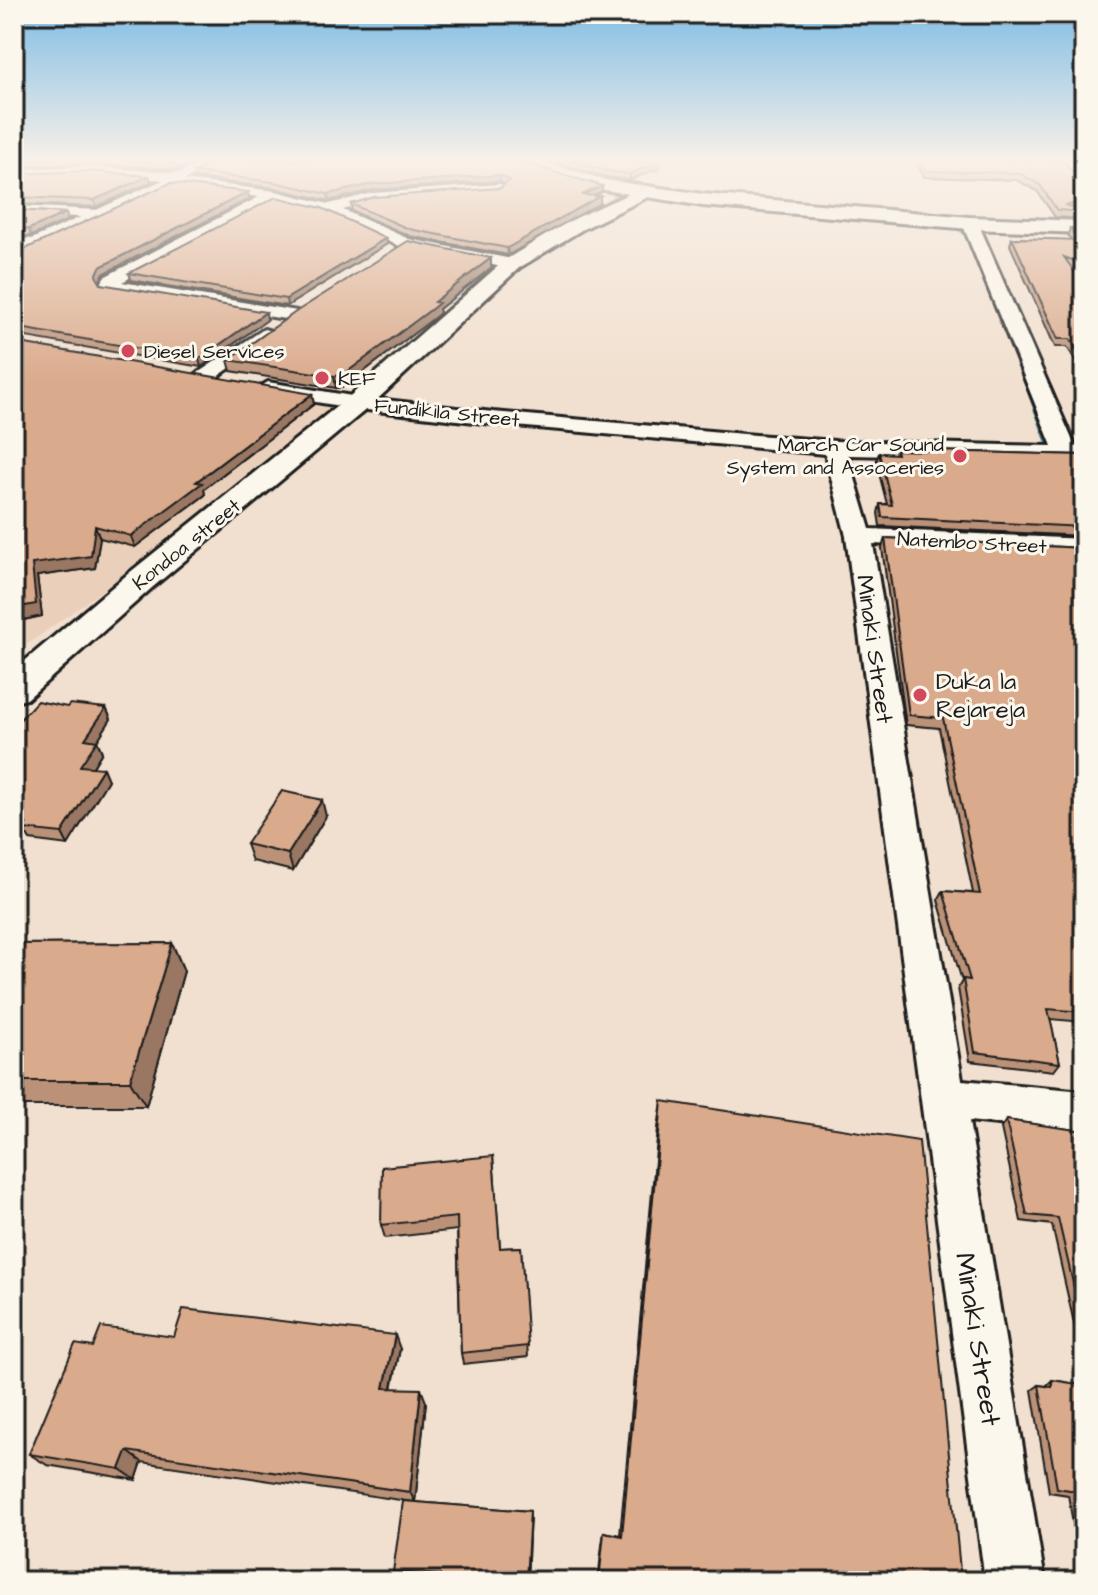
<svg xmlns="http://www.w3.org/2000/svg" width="1098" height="1595" viewBox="0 0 1098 1595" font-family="'Architects Daughter',sans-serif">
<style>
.built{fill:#ead0bb}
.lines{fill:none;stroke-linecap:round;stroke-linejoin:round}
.stream{fill:#578391;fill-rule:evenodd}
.minor-casing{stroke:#1c1c1c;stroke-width:6}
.tertiary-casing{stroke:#1c1c1c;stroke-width:6}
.primary-casing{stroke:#1c1c1c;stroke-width:6}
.minor{fill:#fbf7ec;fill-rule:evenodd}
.tertiary{fill:#fbf7ec;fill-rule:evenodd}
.primary{fill:#fbf7ec;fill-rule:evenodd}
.wall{fill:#bb9278;stroke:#1c1c1c;stroke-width:2}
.shaded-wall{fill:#997762;stroke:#1c1c1c;stroke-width:2}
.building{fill:#daaa8c;stroke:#1c1c1c;stroke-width:2}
.poi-dot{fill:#d1495b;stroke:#fbf7ec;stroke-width:3}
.labels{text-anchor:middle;stroke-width:6;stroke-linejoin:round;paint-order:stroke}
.far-poi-label{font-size:20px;fill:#1c1c1c;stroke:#fbf7ec;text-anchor:start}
.far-street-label{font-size:20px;fill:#1c1c1c;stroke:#fbf7ec}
.street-label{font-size:24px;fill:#1c1c1c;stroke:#fbf7ec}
.poi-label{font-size:24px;fill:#1c1c1c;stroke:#fbf7ec;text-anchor:start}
.near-street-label{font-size:28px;fill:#1c1c1c;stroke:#fbf7ec}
</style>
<rect width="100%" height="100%" fill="#f1e0cf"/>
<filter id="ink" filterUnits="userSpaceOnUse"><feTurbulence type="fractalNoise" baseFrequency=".0125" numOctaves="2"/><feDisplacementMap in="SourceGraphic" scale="16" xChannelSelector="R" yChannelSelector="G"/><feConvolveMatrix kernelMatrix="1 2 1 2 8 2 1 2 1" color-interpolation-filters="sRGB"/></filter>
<g filter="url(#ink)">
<path class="built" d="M14,362l183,26 134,20 -200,162 -117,84z"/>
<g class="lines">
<path class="stream" d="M229,160h4l-43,21 -4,-1z
M660,160h4l-6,13h-4z
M620,192l4,1 -41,25 -4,-1z
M954,226h4l10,7 23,56 -5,-1 -23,-54 -9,-6z
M1044,230l40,1v4l-38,-2z
M394,233l39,10 1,1 -3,2 -39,-10z
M466,250l55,5 3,2 -3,2 -53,-6z
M1012,343l3,2 40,101 -1,2 -7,-2 -38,-101z"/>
<defs>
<path id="minor" d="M1061,160h12l11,13v13l-5,-1z
M89,166l91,7 5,1v6l90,11 54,13 44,-11 127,-9 5,1v6l-131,10 -31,9 66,29 103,20 8,5 -8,5 -113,-23 -75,-34 -47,-12 -155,82 169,28 6,1 3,4 -3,4 -6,1 -181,-30 -9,-5 3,-8 155,-80 -91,-11 -5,-1v-5l-74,-6 -75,3v-8z
M14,206l86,4 7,4 -7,4 -86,-4z
M970,218l8,5 97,223h9v14l-236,-5 22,74 214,10v16l-211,-11 89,536 122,11v42l-115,-12 76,460h-60l-139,-1045 -21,-82 -332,-30 -135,-15 -90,-15 -10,-6 10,-6 90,15 135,15 263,23 79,6 217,5 -90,-223z
M14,238l21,1 8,5 -8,5 -21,-1z
M264,329l7,2 2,4 -2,4 -61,43h-14l-3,-4 3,-4z"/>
<path id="tertiary" d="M207,160h20l-213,100v-13z
M644,187l6,1 3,4 -3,4 -67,33 -64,39 -150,139 -216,180 -126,112 -13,3v-32l115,-97 222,-178 154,-135 64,-39z"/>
<path id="primary" d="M512,160h26l68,20 97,14 267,23 114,4v12l-114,-4 -267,-23 -99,-16 -89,-26z"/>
</defs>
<use href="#minor" class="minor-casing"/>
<use href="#tertiary" class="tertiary-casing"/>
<use href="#primary" class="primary-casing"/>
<use href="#minor" class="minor"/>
<use href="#tertiary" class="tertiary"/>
<use href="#primary" class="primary"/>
</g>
<path class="wall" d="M14,160h187l-23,10 -89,-7 -75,4z
M547,160h95l16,8 -28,12 -23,-3z
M915,160h148l16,20 5,1v29h-2h2v9l-29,-2 -18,-26 -20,-11 -93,-3z
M1076,160h8v9z
M514,161l88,25v6l-8,4 6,7 -92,52 -98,-19 -58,-25 -1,-7 149,-16 5,-4 -5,-3 -127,9 -44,11 -54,-13 -80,-10 -1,-6z
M14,174l135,2 2,6 -55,25 -82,-3z
M249,199l-146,75 -4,8 2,2 166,36 -66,47 -187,-32v-81z
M14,210l52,3 2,7 -37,16h-17z
M1070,228h14v44l-12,-4 12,17v89l-17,-27h-12l-45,-102 2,-7 59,2 -3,-5z
M386,238l1,6 -100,62 -156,-26 -2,-7z
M491,268l-52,41 1,4 -6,5 -89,68 -9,2 -105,-17 -3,-11z
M14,342l300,62 -110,85 1,6 -70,52 -35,-9 -5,30 -58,8 5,40 -23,5z
M896,450l188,5v81l-204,-10 -2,-13 2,-9h7l-11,-42 3,-9 16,1z
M885,538l199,10v474l-34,-3 10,44 -6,8 -84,-10 -12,-73 4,-7 -24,-81 5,-9 30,2 -34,-165 -33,-3 -24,-177z
M67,707l39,1 5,11 -14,22 5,11 -9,15 15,13 -40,65 -38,-5 -3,-5 -13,-1v-108z
M326,816l-33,55 -41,-10 -6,-17z
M172,943l12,28 -38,135h-132v-162z
M662,1101l299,480h-363l4,-36 2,-13 16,3 38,-407z
M1006,1120l78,11v237l-32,-143 -31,-4 -20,-93z
M493,1156l7,92 21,-1 7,110 -65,7 -2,-11 -4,-123 -72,8 -4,-13z
M174,1337l226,12 -8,40 34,13 -11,100 115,9 -3,70h-87l-43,-3 -4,-6 21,-70 -272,-40 -6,18 -89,-15 -18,-11 64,-107z
M1052,1380l32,5v157l-8,-2 -8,-45 -19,-3 -17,-102 7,-5 7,1z"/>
<path class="shaded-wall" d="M186,160h15l-23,10 -2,-6z
M658,162v6l-28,12v-6z
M500,175v6l-127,9 -44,11 -1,-7 44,-10z
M149,176l2,6 -55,25 -2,-7z
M602,186v6l-21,9 1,-6z
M248,192l1,7 -146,75 -5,10 -2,-8 4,-9z
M600,196v7l-92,52 -1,-7z
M1084,203v7l-15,1 -5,-6z
M66,213l2,7 -37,16 -2,-7z
M386,238l1,6 -100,62 -1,-7z
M491,258v10l-52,41 1,4 -6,5 -89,68 -9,2 -2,-12z
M266,312l1,8 -66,47 -2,-8z
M312,394l2,10 -110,85 1,6 -70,52 -4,-11 65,-54z
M95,526l5,12 -5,30 -58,8 5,40 -23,5 -5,4v-17l18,-44z
M106,708l5,11 -14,22 5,11 -16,26 -6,-12 5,-27z
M103,768l5,12 -40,65 -6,-12z
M322,800l4,16 -33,55 -5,-17z
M172,943l12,28 -38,135 -16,-25z
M395,1335l5,14 -11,52 -5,-13z
M421,1389l5,13 -11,100 -5,-10z
M127,1451l15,11 -6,18 -16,-11z
M530,1511l-3,70h-1z"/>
<path class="building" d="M123,160h63l-10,4z
M221,160h293l88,26 -20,9 18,1 -93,52 -98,-19 -58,-25 23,-7 126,-9 10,-8 -10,-5 -128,9 -44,10 -54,-12 -80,-10z
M568,160h74l16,2 -28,12 -23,-3z
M920,160h143l16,20 5,1v22l-20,2 20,5v2l-27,-2 -17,-25 -21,-12 -94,-2z
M87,171l62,5 -55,24 -80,-3v-23z
M170,183l78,9 -148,75 -4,9 5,8 165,28 -67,47 -185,-32v-73z
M276,197l46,11 64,30 -100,61 -157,-26z
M14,210l52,3 -37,16h-15z
M1070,228h14v36l-20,-7 20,28v76l-14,-22h-12l-46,-101 66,2z
M408,241l83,17 -57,44 5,1 -6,5 -90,67 -9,1 -106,-16 69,-49z
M14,342l298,52 -116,88 6,1 -71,53 -36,-10 -4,30 -59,8 4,40 -22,4z
M896,450l188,5v72l-202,-10 -2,-13 12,1 -13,-52 18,1z
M885,538l199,10v464l-36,-3 12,54 -85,-11 -12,-73 7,1 -27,-89 37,3 -37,-176 -34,-3z
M37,701l30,6 3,-3 36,4 -21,31 12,2 -17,25 23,2 -41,65 -39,-4 3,-5 -12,-1v-97z
M282,791l40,9 -34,54 -42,-10z
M172,943l-42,138h-116v-137z
M662,1101l257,40 42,440h-362l5,-49 18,4z
M1006,1120l78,11v200l-26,-113 -31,-3z
M493,1156l7,92 21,-1 7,99 -67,7 -4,-136 -76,8 1,-58z
M183,1309l212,26 -11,53 37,1 -11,103 -283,-41 -7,18 -91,-15 46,-110 18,3 8,-20 73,10z
M1052,1380l32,5v152l-8,-46 -19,-3 -18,-103 13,2z
M403,1501l127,10 -4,70h-86v-6l-47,-3z"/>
</g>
<linearGradient id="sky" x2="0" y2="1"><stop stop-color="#7ebce4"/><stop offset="0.42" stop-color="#f9f1e9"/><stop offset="1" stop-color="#f9f1e9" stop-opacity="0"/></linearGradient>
<rect width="1098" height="383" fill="url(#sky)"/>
<g class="poi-dot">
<circle cx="128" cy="351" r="8"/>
<circle cx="322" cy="378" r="8"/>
<circle cx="960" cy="456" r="8"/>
<circle cx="920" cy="695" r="8"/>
</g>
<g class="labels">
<g class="far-poi-label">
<text x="144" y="358">Diesel Services</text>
<text x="338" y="385">KEF</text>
<text x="944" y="451" text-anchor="end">March Car Sound<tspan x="944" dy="23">System and Assoceries</tspan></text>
</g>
<g class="far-street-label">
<text transform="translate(447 412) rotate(6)" y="7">Fundikila Street</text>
<text transform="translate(972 542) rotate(3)" y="7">Natembo Street</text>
<text transform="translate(186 544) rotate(-39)" y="7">Kondoa street</text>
</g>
<g class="street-label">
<text transform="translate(875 649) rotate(82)" y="8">Minaki Street</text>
</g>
<g class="poi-label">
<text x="936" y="689">Duka la<tspan x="936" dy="28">Rejareja</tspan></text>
</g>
<g class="near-street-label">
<text transform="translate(979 1339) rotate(81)" y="10">Minaki Street</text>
</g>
</g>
<rect width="1098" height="1595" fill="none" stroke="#fbf7ec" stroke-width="48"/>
<rect x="24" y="24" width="1050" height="1547" fill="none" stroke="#1c1c1c" stroke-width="3" filter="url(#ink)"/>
</svg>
